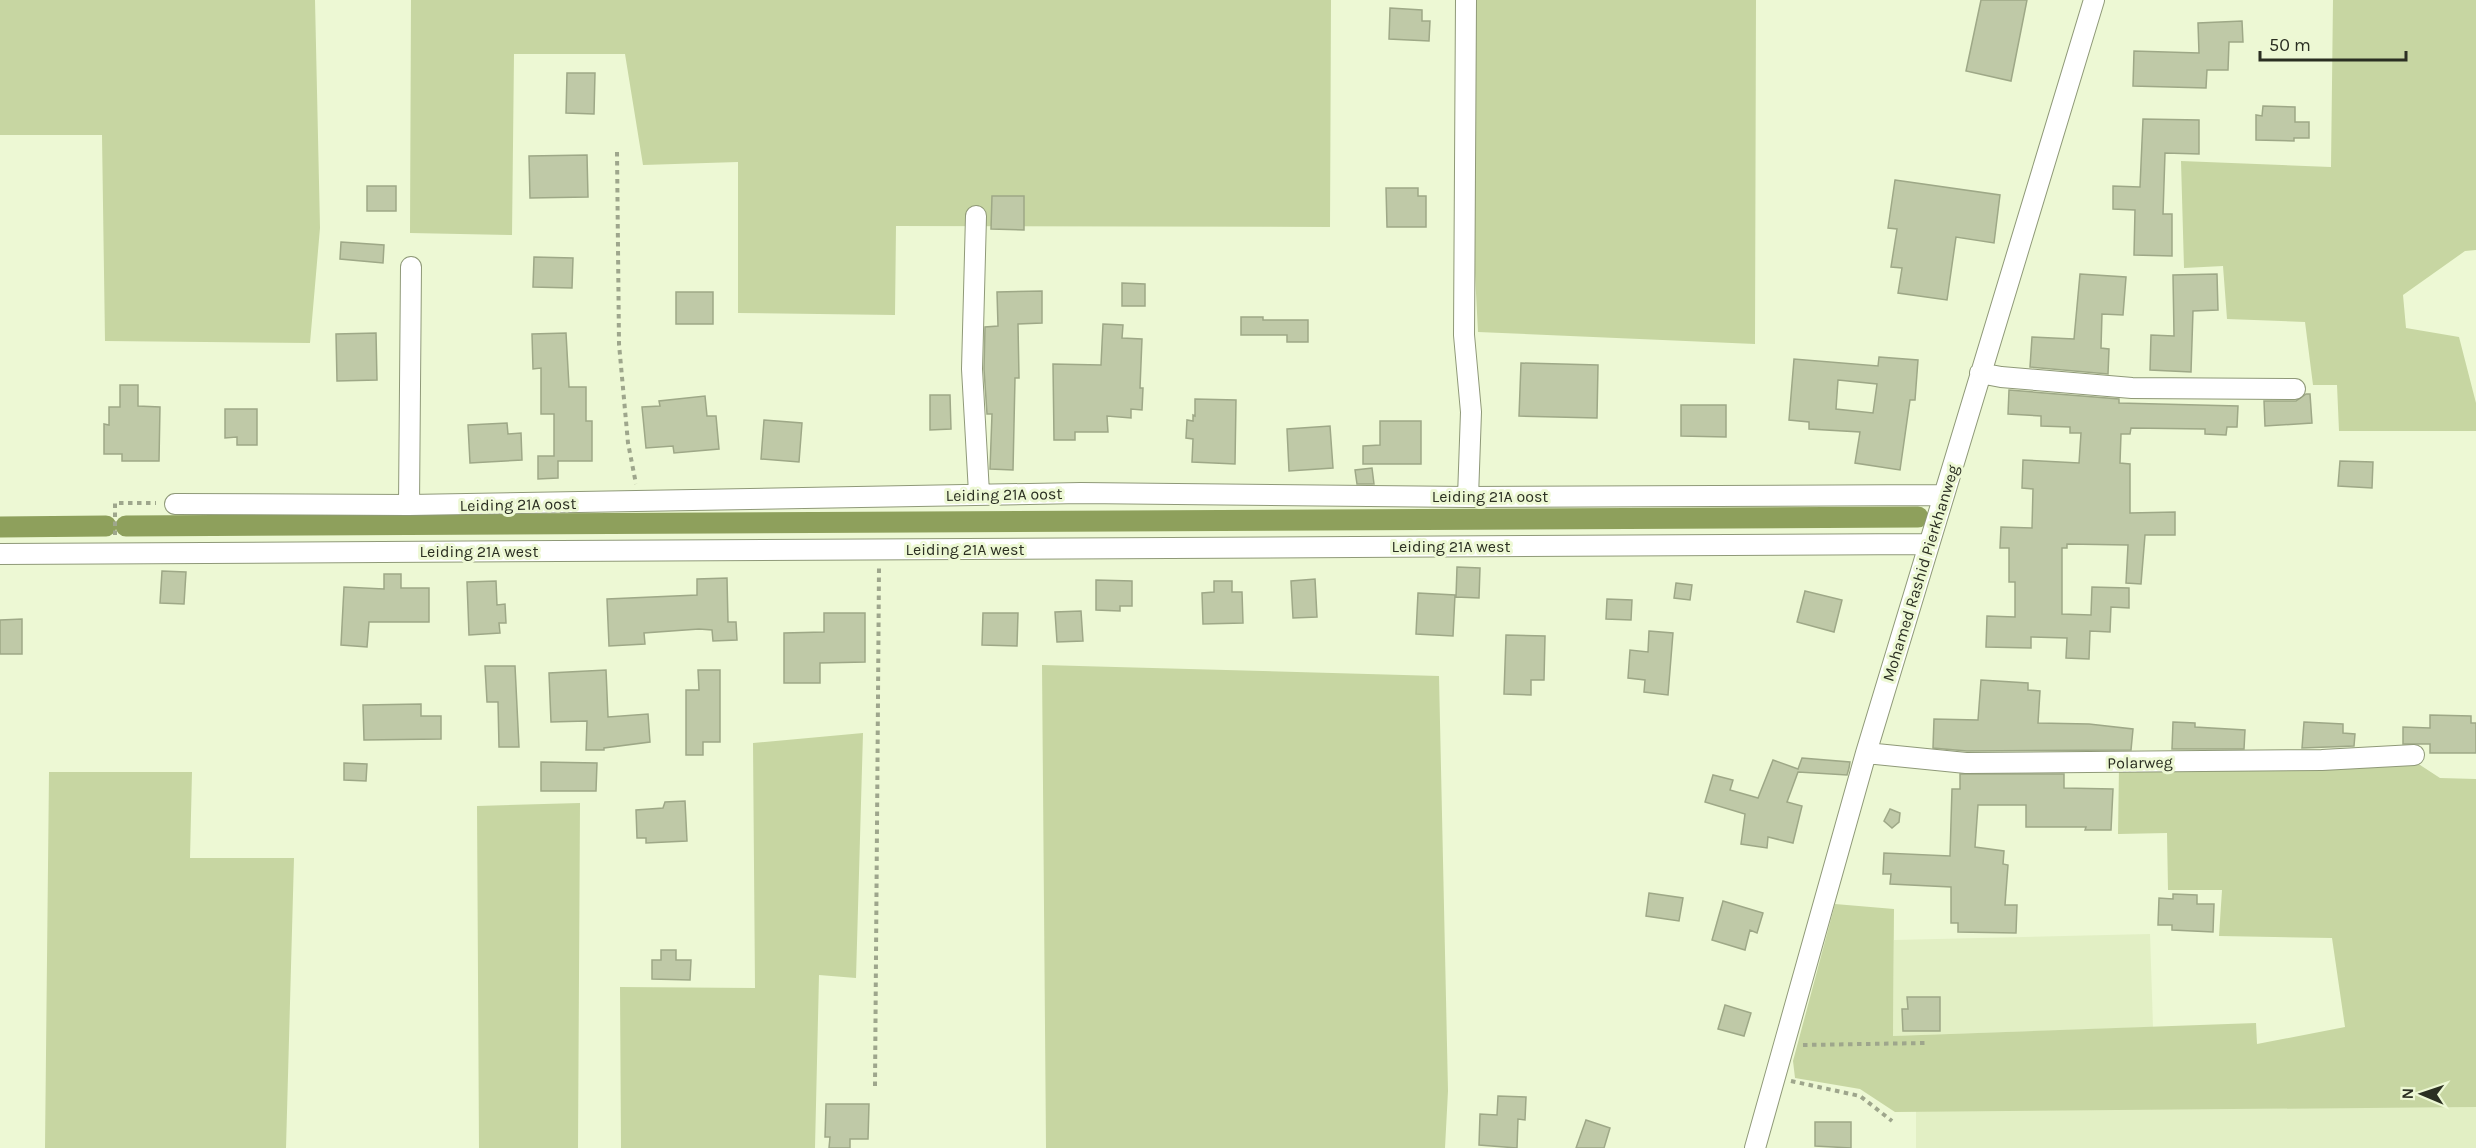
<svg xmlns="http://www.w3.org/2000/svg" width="2476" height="1148" viewBox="0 0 2476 1148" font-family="Karla,sans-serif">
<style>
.built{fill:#e2efc4}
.green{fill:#c7d6a2}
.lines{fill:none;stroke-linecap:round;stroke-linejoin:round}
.canal{stroke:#8ea05c;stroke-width:21}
.building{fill:#bfc9a7;stroke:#9ea887;stroke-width:1.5;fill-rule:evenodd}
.minor-casing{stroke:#8f9978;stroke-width:22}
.path{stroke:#9ea68c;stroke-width:4;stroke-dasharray:4.5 4.5;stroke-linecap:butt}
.minor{stroke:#fff;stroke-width:20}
.labels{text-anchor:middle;stroke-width:6;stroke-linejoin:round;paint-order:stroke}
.street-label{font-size:16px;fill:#2b2f22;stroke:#edf8d4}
</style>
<rect width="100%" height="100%" fill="#edf8d4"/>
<path class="built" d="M2150,934l3,93 -260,9 1,-96z
M2476,1107v41h-560v-38z"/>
<path class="green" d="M0,0h315l5,228 -10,115 -205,-2 -3,-206h-102z
M411,0h920l-1,227 -434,-1 -1,89 -157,-2v-151l-95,3 -18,-111h-111l-2,181 -102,-2z
M1472,0h284l-1,344 -277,-12 -9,-176z
M2333,0h143v250l-11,1 -62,44 3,33 53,9 17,66v28h-137l-2,-46h-24l-8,-63 -78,-3 -4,-53 -39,2 -3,-107 150,6z
M1042,665l397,11 9,415 -3,57h-399z
M863,733l-7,245 -37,-3 -4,173h-194l-1,-161 135,1 -2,-245z
M2417,763l23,15 36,1v328l-581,5 -35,-23 -65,-11 -2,-17 42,-157 59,5 -1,127 363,-13 1,21 88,-17 -13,-89 -113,-2 3,-46h-54l-1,-57 -49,1 1,-67z
M49,772h143l-2,86h104l-8,290h-241z
M580,803l-2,345h-99l-2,-342z"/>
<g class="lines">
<path class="canal" d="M126,526l1792,-9
M0,527l106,-1"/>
</g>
<path class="building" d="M1981,0h46l-16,81 -45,-10z
M1390,8l32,2v11h8l-1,20 -40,-2z
M2242,21l1,21h-14l-1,28h-21l-1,18 -73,-2 1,-35 65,2 -1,-30z
M567,73h28l-1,41 -28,-1z
M2263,106l32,1v15h14v16h-15v3l-38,-1v-25l6,1z
M2143,119l56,1v34l-34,-1 -2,61h9v42l-38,-1 1,-45 -22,-1v-23l27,1z
M587,155l1,42 -58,1 -1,-42z
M1895,180l105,15 -6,48 -38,-6 -9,63 -49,-7 4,-25 -11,-1 6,-38 -9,-1z
M367,186h29v25h-29z
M1386,188h32v8h8v31h-39z
M992,196h32v34l-33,-1z
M341,242l43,3 -1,18 -43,-4z
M534,257l39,1 -1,30 -39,-1z
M2080,274l46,3 -3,38 -21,-1 -1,34 8,1 -1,25 -78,-7 2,-30 42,2z
M2217,274l1,36 -25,1 -2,61 -41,-2 1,-35 23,1 -1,-61z
M1122,283l23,1v22h-23z
M1042,291v32l-24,1 1,54h-4l-2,92 -23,-1 2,-55h-5l-3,-45 1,-42 13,-1 -1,-34z
M676,292h37v32h-37z
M1241,317h22v3h45v22h-21v-7h-46z
M1103,324l20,1 -1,13 20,1 -2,49h3l-1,22 -11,-1v9l-24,-2 1,16h-33v8h-21l-1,-76 48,1z
M376,333l1,47 -40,1 -1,-47z
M566,333l3,54h17v34h6v40h-34v17l-20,1v-23h16v-42h-13v-46l-8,1 -1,-35z
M1879,357l39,3 -3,40h-5l-10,70 -45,-7 5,-31 -51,-3v-7l-20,-2 5,-61 84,7zM1838,380l39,4 -4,29 -37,-4z
M1521,363l77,2 -1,53 -78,-2z
M120,385h18v21l22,1 -1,54h-37v-7h-18v-30l5,1v-18h11z
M2009,390l110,9v4l119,3 -1,21h-10l-1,8 -21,-1v-5l-74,-1 -1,6h-9l-1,29 10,1v49l45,-1v23h-30l-4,49 -15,-1 2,-38 -61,-1v4h-5v66l29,1 1,-28 37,1v20l-18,-1 -1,25 -20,-1 -1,28 -23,-1 1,-20 -36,-1v11l-45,-1 1,-31 28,1v-35h-6v-34h-9l1,-21 31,1 1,-39 -11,-1 1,-28 56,3 2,-30h-11v-6l-29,-1v-10l-33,-2z
M2306,394h4l2,29 -47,3 -1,-25h32z
M930,395h20l1,34 -21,1z
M705,396l2,20h9l3,33 -45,4 -1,-7 -27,2 -4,-41 18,-1 -1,-5z
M1195,399l41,1 -1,64 -43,-2 1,-23 -7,-1 1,-18 6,1v-6l2,1z
M1681,405h45v32l-45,-1z
M225,409h32v36h-20v-8l-12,1z
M764,420l38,3 -3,39 -38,-3z
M1380,421h41v43h-58v-18l17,-1z
M507,423l1,11 13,-1 1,27 -52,3 -2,-38z
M1330,426l3,42 -44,3 -2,-42z
M2340,461l33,1 -1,26 -34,-2z
M1372,468l2,16h-17l-2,-14z
M1457,567l23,1 -1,30 -23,-1z
M162,571l24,1 -2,32 -24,-1z
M384,574h17v14h28v34h-60l-2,25 -26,-2 3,-58 40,2z
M727,578l1,44h8l1,18 -24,1 -1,-11 -13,-1 -55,4 1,11 -36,2 -2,-47 90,-4v-16z
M1315,579l2,38 -24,1 -2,-37z
M1096,580l36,1v25h-12v5l-24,-1z
M496,581l1,24 8,-1 1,19h-7l1,10 -31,2 -2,-53z
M1214,581h18v11h10l1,31 -40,1 -1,-31 12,-1z
M1676,583l16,2 -2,15 -16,-2z
M1805,591l37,9 -8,32 -37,-10z
M1418,593l37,2 -2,41 -37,-2z
M1607,599l25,1 -1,20 -25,-1z
M1081,611l2,30 -26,1 -2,-30z
M824,613h41v49l-45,1v20h-36v-50l40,-1z
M983,613h35l-1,33 -35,-1z
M22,619v35h-22v-34z
M1649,631l24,2 -5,62 -24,-3 1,-12 -17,-2 2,-28 18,2z
M1506,635l39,1 -1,44h-13v15l-27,-1z
M485,666h30l4,81h-20l-1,-45h-11z
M606,670l2,47 40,-3 2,28 -46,6v2h-18l1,-29 -36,1 -2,-49z
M698,670h22v72h-17v13h-17v-65h13z
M1981,680l47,3v7l12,1 -2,32 51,1 44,5 -2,21 -164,1 -34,-3 1,-29 44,1z
M421,704v12h20v23l-77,1 -1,-35z
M2430,715l41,1v7h5v30h-46v-9h-27v-17l27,1z
M2173,722l22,1v4l50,3 -1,19h-72z
M2304,722l39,2v9l12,1 -1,12 -52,2z
M1802,758l48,4 -1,6 -2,7 -49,-3 -11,30 15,4 -9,37 -25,-6 -1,11 -26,-4 4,-30 -40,-12 8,-27 20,5 -3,10 28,8 15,-38 25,9z
M541,762l56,1 -1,28h-55z
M344,763l23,1 -1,17 -22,-1z
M1960,774h104v14l49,1 -2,41h-26l1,-3h-60v-22h-48l-3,42 29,4 -1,13 5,1 -3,40h12l-1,28 -58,-1v-9h-7v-36l-61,-3 1,-10h-8l1,-21 66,3 2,-67h8z
M685,801l2,40 -41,2v-5h-9l-1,-28 27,-2 2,-6z
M1890,809l10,4 -1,9 -7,6 -8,-7z
M1649,893l34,5 -4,23 -33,-5z
M2173,894l24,1v9h17l-1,28 -41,-2v-5h-14l1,-27 14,1z
M1723,901l40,12 -6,20 -7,-3 -5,20 -33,-10z
M661,950h15v10h15l-1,20 -38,-1v-19h9z
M1907,997h33v34h-37l-1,-22h6z
M1725,1005l26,8 -7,23 -26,-7z
M1498,1096l28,1 -1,23 -7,-1 -1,29 -38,-3 1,-31 17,1z
M826,1104h43l-1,35h-18v9h-21l1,-11h-5z
M1586,1120l24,8 -6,20h-28z
M1815,1122h36v26l-36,-2z"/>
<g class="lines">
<defs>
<path id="minor" d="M1466,0l-2,335 7,77 -3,85
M976,216l-4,153 7,124
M1980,373l21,4 131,11 163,1
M175,504l234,1 672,-12 387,4 475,-2
M409,505l2,-238
M0,554l1929,-10
M1866,753l100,10 356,-3 92,-5
M1755,1148l111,-395 228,-753"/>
</defs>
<use href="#minor" class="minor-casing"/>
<path class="path" d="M617,152l2,192 9,99 8,41
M115,535v-32h41
M1803,1045l123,-2
M1791,1081l69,15 32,25
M875,1086l4,-518"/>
<use href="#minor" class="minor"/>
</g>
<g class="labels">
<g class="street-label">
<text transform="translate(1004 494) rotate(-1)" y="6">Leiding 21A oost</text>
<text x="1490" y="502">Leiding 21A oost</text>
<text transform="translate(518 504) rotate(-1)" y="6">Leiding 21A oost</text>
<text x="1451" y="552">Leiding 21A west</text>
<text x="965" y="555">Leiding 21A west</text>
<text x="479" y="557">Leiding 21A west</text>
<text transform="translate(1920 573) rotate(-73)" y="6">Mohamed Rashid Pierkhanweg</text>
<text transform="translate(2140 762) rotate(-1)" y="6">Polarweg</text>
</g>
</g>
<g transform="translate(2422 1094) rotate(272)" stroke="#edf8d4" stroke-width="4.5" paint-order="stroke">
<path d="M0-4.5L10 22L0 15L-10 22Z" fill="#2b2f22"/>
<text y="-9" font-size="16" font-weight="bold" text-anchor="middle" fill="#2b2f22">N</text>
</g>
<path d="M2260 51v9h146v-9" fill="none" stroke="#2b2f22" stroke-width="3"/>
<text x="2269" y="51" font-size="18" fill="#2b2f22" stroke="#edf8d4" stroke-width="4.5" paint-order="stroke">50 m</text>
</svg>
